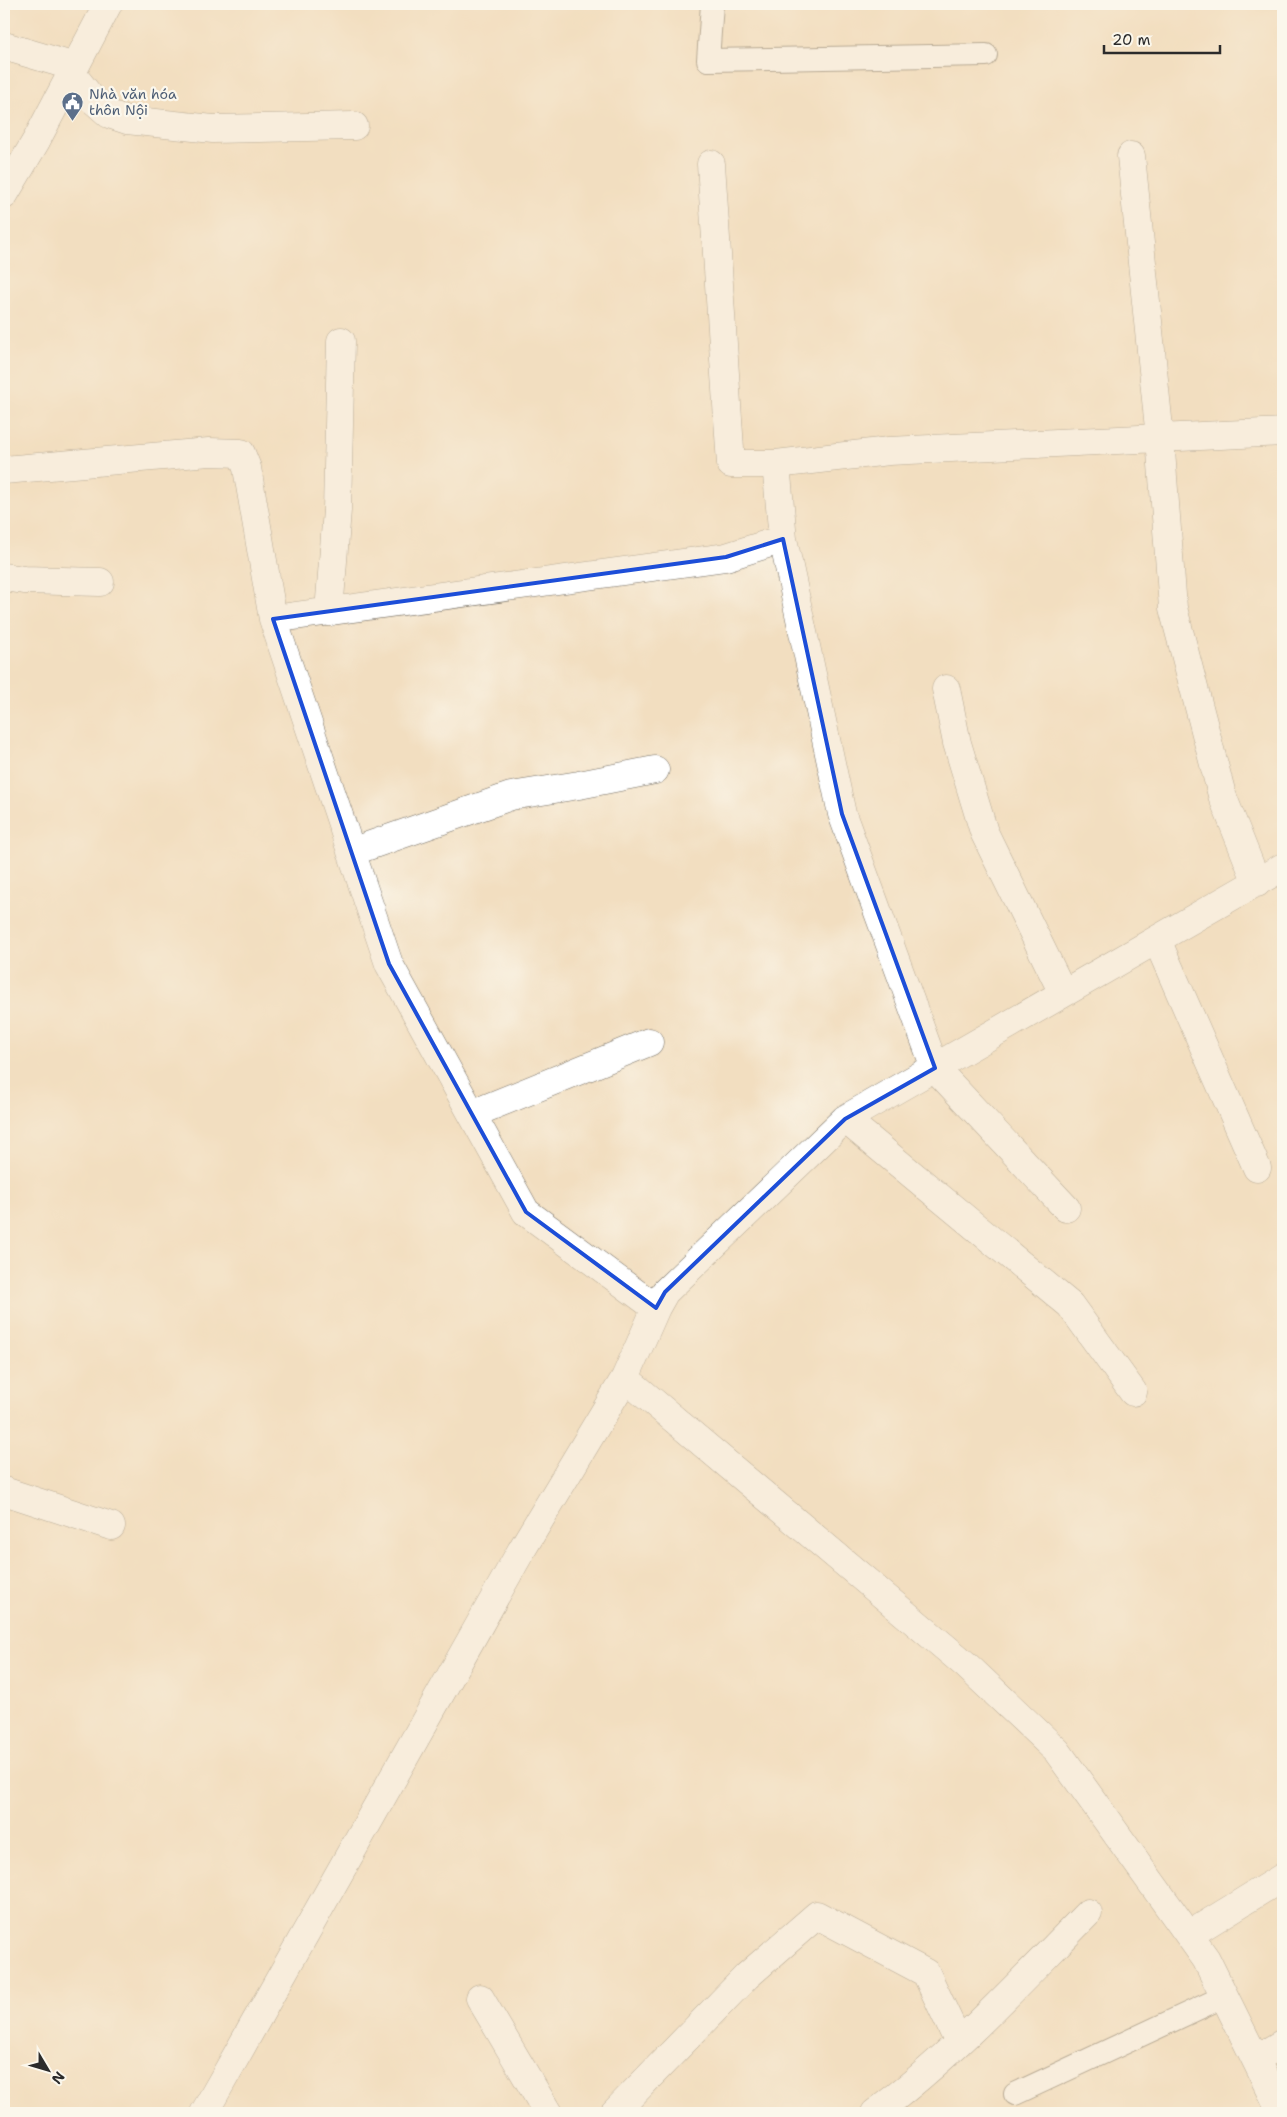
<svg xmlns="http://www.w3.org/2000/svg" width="1287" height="2117" viewBox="0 0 1287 2117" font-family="'Shantell Sans',sans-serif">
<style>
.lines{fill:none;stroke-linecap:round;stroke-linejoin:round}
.service-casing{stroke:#716a5f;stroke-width:24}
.minor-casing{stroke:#716a5f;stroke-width:29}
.service{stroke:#fff;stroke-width:22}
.minor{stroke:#fff;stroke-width:28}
.marked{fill:none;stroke:#1d4ed8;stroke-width:4;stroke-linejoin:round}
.labels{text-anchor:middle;stroke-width:4.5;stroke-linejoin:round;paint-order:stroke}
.service-label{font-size:14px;fill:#4e5e75;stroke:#fbf7ec;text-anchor:start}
</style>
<rect width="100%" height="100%" fill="#fbf7ec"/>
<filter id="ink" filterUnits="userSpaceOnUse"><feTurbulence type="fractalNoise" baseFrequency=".02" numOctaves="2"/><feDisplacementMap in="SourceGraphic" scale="10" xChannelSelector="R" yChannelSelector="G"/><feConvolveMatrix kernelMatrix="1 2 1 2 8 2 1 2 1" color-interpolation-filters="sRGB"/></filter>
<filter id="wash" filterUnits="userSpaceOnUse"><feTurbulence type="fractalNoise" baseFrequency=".0096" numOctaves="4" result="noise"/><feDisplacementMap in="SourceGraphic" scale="20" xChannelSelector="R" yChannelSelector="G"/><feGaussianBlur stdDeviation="1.12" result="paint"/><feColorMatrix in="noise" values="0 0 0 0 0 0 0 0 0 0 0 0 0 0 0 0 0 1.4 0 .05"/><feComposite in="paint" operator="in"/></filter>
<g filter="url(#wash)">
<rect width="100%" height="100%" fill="#f2dec0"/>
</g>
<g filter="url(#ink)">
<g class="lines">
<defs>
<path id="service" d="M712,4l-4,56 278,-5
M1015,2094l210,-98"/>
<path id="minor" d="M4,46l71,21
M72,74l20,25 17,15 18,6 86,9 141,-3
M1131,156l29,282 13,170 49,187 35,88
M711,164l20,300h45l113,-13 394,-19
M4,195l32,-54 72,-137
M776,464l7,75 59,275 93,254 131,140
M4,470l205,-18 32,1 6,15 26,151 116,345 137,248 130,96
M4,577l20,3 76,2
M329,612l8,-102 4,-169
M273,619l453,-62 57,-18
M946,689l11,54 27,89 79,161
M351,852l160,-56 68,-11 76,-15
M1157,940l100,228
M472,1114l177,-72
M845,1119l225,186 63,87
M625,1378l341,287 91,86 149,208 76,154
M4,1491l107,35
M1189,1935l94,-58
M480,1998l68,115
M1256,2059l27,-16
M204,2113l317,-562 104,-173 31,-70 9,-16 180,-173 438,-252
M614,2113l133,-137 70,-61 109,58 32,68
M875,2113c78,-58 145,-131 213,-200"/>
</defs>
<use href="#service" class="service-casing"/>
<use href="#minor" class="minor-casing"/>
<use href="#service" class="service"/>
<use href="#minor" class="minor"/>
</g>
</g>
<path d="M0 0H1287V2117H0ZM783,539l59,275 93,254 -90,51 -180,173 -9,16 -130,-96 -137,-248 -116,-345 453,-62z" fill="#f2dec0" fill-opacity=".55" fill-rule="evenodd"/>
<path class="marked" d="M783,539l59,275 93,254 -90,51 -180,173 -9,16 -130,-96 -137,-248 -116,-345 453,-62z"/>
<defs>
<symbol id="civic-pin" viewBox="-11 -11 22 30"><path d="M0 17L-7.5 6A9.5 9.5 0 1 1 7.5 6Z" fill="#5c6f8a" stroke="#fbf7ec"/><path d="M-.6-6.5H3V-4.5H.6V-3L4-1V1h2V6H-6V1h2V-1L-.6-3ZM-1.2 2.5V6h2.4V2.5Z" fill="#fff"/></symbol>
</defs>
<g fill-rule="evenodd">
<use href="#civic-pin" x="60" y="90" width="25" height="34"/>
</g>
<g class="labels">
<g class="service-label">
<text x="89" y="99">Nhà văn hóa<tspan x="89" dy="16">thôn Nội</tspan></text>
</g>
</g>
<rect width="1287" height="2117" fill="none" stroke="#fbf7ec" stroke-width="20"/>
<g transform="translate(48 2070) rotate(128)" stroke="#fbf7ec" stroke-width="4" paint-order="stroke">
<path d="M0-4L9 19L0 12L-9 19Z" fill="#2b2b2b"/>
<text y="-8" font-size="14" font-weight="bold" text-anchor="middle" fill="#2b2b2b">N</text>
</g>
<path d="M1104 45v8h116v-8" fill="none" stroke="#2b2b2b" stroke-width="2.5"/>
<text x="1112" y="45" font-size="15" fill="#2b2b2b" stroke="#fbf7ec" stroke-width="4" paint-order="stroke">20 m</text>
</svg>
